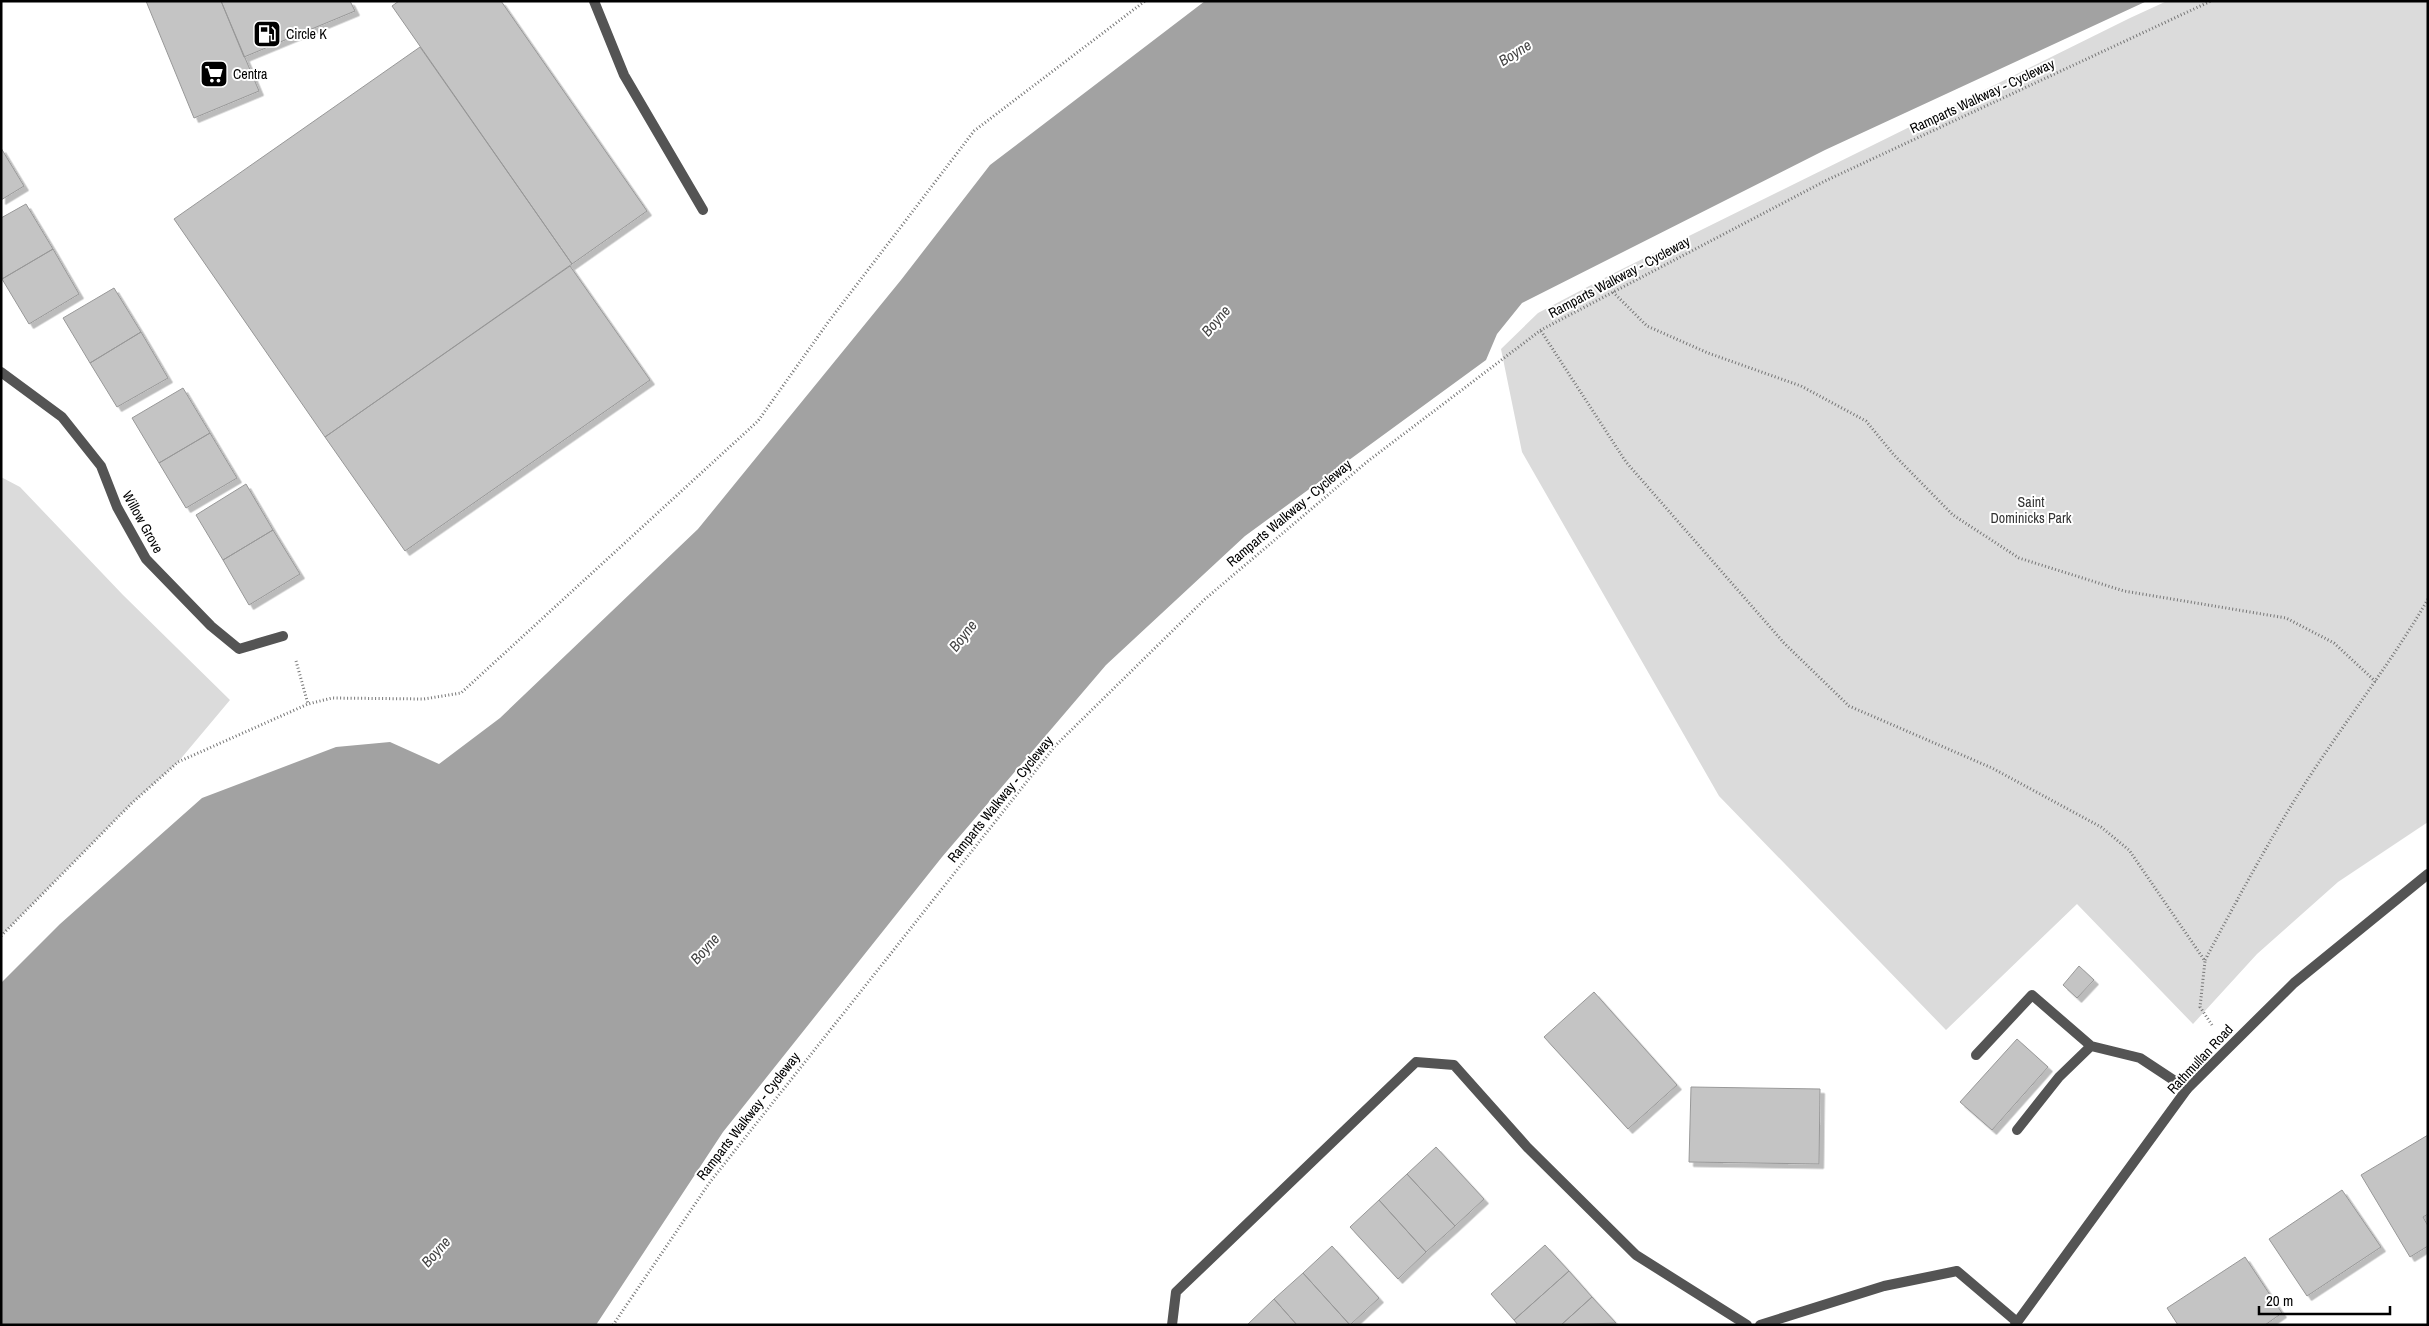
<svg xmlns="http://www.w3.org/2000/svg" width="2429" height="1326" viewBox="0 0 2429 1326" font-family="'Archivo Narrow',sans-serif">
<style>
.green{fill:#dbdbdb}
.water{fill:#a2a2a2}
.building{fill:#c4c4c4;stroke:#989898;filter:url(#shadow)}
.lines{fill:none;stroke-linecap:round;stroke-linejoin:round}
.path{stroke:#767676;stroke-width:3;stroke-dasharray:1 2.5;stroke-linecap:butt}
.service{stroke:#545454;stroke-width:10}
.minor{stroke:#545454;stroke-width:10}
.tertiary{stroke:#545454;stroke-width:10}
.labels{text-anchor:middle;stroke-width:4;stroke-linejoin:round;paint-order:stroke}
.poi-label{font-size:14px;fill:#000;stroke:#fff;text-anchor:start}
.street-label{font-size:14px;fill:#000;stroke:#fff}
.park-label{font-size:14px;fill:#323232;stroke:#fff}
.water-label{font-size:15px;font-style:italic;fill:#434343;stroke:#fff}
</style>
<defs>
<filter id="shadow"><feDropShadow dx="4.5" dy="4.5" stdDeviation="0" flood-color="#0004"/></filter>
</defs>
<rect width="100%" height="100%" fill="#fff"/>
<path class="green" d="M2167,1h261v821l-90,60 -81,72 -64,70 -116,-120 -131,126 -227,-234 -197,-344 -21,-103 37,-36 72,-38 520,-257z
M1,477l19,10 103,108 107,105 -52,62 -46,41 -131,133z"/>
<path class="water" d="M1205,1h942l-322,149 -303,153 -25,31 -11,26 -241,176 -139,129 -164,192 -219,275 -127,193h-595v-342l59,-59 142,-126 134,-51 54,-5 49,22 61,-46 198,-189 203,-249 89,-115z"/>
<path class="building" d="M146,1h75l38,90 -65,27z
M221,1h129l5,10 -111,46z
M399,1h102l146,210 -75,53 -180,-258z
M420,47l152,217 -247,173 -151,-218z
M1,148l23,38 -23,14z
M26,204l27,45 -51,30 -1,-61z
M53,249l26,45 -50,30 -27,-45z
M570,266l80,114 -245,171 -80,-114z
M114,288l27,44 -51,31 -27,-45z
M141,332l27,46 -51,29 -27,-44z
M183,388l27,45 -51,30 -27,-45z
M210,433l27,45 -51,30 -27,-45z
M246,484l27,46 -50,30 -27,-45z
M273,530l27,44 -51,31 -26,-45z
M2079,966l15,14 -17,18 -14,-13z
M1594,992l83,93 -49,44 -84,-92z
M2017,1039l31,28 -56,63 -32,-28z
M1691,1087l129,2 -1,75 -130,-2z
M2428,1135v79l-5,3 5,9v20l-18,11 -49,-82z
M1436,1147l48,52 -29,27 -48,-52z
M1407,1174l48,52 -29,26 -47,-52z
M2342,1190l39,57 -74,49 -38,-57z
M1379,1200l47,52 -28,27 -48,-52z
M1545,1245l24,26 -55,49 -23,-26z
M1332,1246l47,52 -29,27 -47,-52z
M2245,1257l37,56 -17,12h-87l-11,-17z
M1569,1271l23,26 -31,28h-43l-4,-5z
M1303,1273l47,52h-53l-23,-26z
M1592,1297l24,26 -55,2z
M1274,1299l23,26h-50z"/>
<g class="lines">
<path class="path" d="M1613,292l34,34 61,27 93,33 65,35 28,34 59,60 66,43 105,33 162,27 48,25 42,39
M1541,331l85,131 158,181 65,63 143,62 109,59 28,23 76,111 -5,46 12,18
M296,661l12,43
M1,936l131,-133 46,-41 130,-58 24,-6 92,1 37,-6 297,-272 71,-100 145,-190 171,-130
M2205,960c32,-60 64,-120 101,-178 40,-62 85,-119 122,-183
M613,1325l97,-143 345,-436 150,-147 163,-138 173,-131 284,-149 386,-180"/>
<path class="service" d="M594,1l30,74 79,135
M1976,1055l56,-60 59,51
M2017,1130l42,-53 32,-31 49,12 47,31"/>
<path class="minor" d="M1,372l61,45 39,49 16,41 29,52 65,67 28,23 44,-13
M1172,1325l4,-33 240,-230 38,3 73,82 109,108 111,70
M1760,1325l124,-39 73,-15 60,51"/>
<path class="tertiary" d="M2015,1325l172,-236 107,-106 134,-109"/>
</g>
<defs>
<symbol id="fuel-square" viewBox="-11 -11 22 22"><rect x="-9" y="-9" width="18" height="18" rx="4" fill="#000" stroke="#fff"/><path d="M-5.5-6h7V0h2V4h1.3V-2.5L3-4.5l.8-.8L6-3V5H2.5V1h-1V6h-7ZM-4.2-4.7v3.2H.2V-4.7Z" fill="#fff"/></symbol>
<symbol id="supermarket-square" viewBox="-11 -11 22 22"><rect x="-9" y="-9" width="18" height="18" rx="4" fill="#000" stroke="#fff"/><path d="M-6-5.5h2.5l.6 2H6L4.5 2H-2.5L-4.4-4H-6ZM-1.5 3.2a1.3 1.3 0 1 0 .1 0ZM3 3.2a1.3 1.3 0 1 0 .1 0Z" fill="#fff"/></symbol>
</defs>
<g fill-rule="evenodd">
<use href="#fuel-square" x="251" y="18" width="32" height="32"/>
<use href="#supermarket-square" x="198" y="58" width="32" height="32"/>
</g>
<g class="labels">
<g class="poi-label">
<text x="286" y="39">Circle K</text>
<text x="233" y="79">Centra</text>
</g>
<g class="street-label">
<text transform="translate(1982 96) rotate(-25)" y="5">Ramparts Walkway - Cycleway</text>
<text transform="translate(1619 277) rotate(-28)" y="5">Ramparts Walkway - Cycleway</text>
<text transform="translate(1289 513) rotate(-40)" y="5">Ramparts Walkway - Cycleway</text>
<text transform="translate(143 522) rotate(61)" y="5">Willow Grove</text>
<text transform="translate(1000 799) rotate(-51)" y="5">Ramparts Walkway - Cycleway</text>
<text transform="translate(2200 1059) rotate(-47)" y="5">Rathmullan Road</text>
<text transform="translate(748 1116) rotate(-52)" y="5">Ramparts Walkway - Cycleway</text>
</g>
<g class="park-label">
<text x="2031" y="507">Saint<tspan x="2031" dy="16">Dominicks Park</tspan></text>
</g>
<g class="water-label">
<text transform="translate(1515 53) rotate(-32)" y="5">Boyne</text>
<text transform="translate(1216 321) rotate(-49)" y="5">Boyne</text>
<text transform="translate(963 636) rotate(-52)" y="5">Boyne</text>
<text transform="translate(705 949) rotate(-48)" y="5">Boyne</text>
<text transform="translate(436 1252) rotate(-48)" y="5">Boyne</text>
</g>
</g>
<rect width="2429" height="1326" fill="none" stroke="#000000" stroke-width="5"/>
<path d="M2259 1306v8h131v-8" fill="none" stroke="#000000" stroke-width="2.5"/>
<text x="2266" y="1306" font-size="15" fill="#000000" stroke="#ffffff" stroke-width="4" paint-order="stroke">20 m</text>
</svg>
